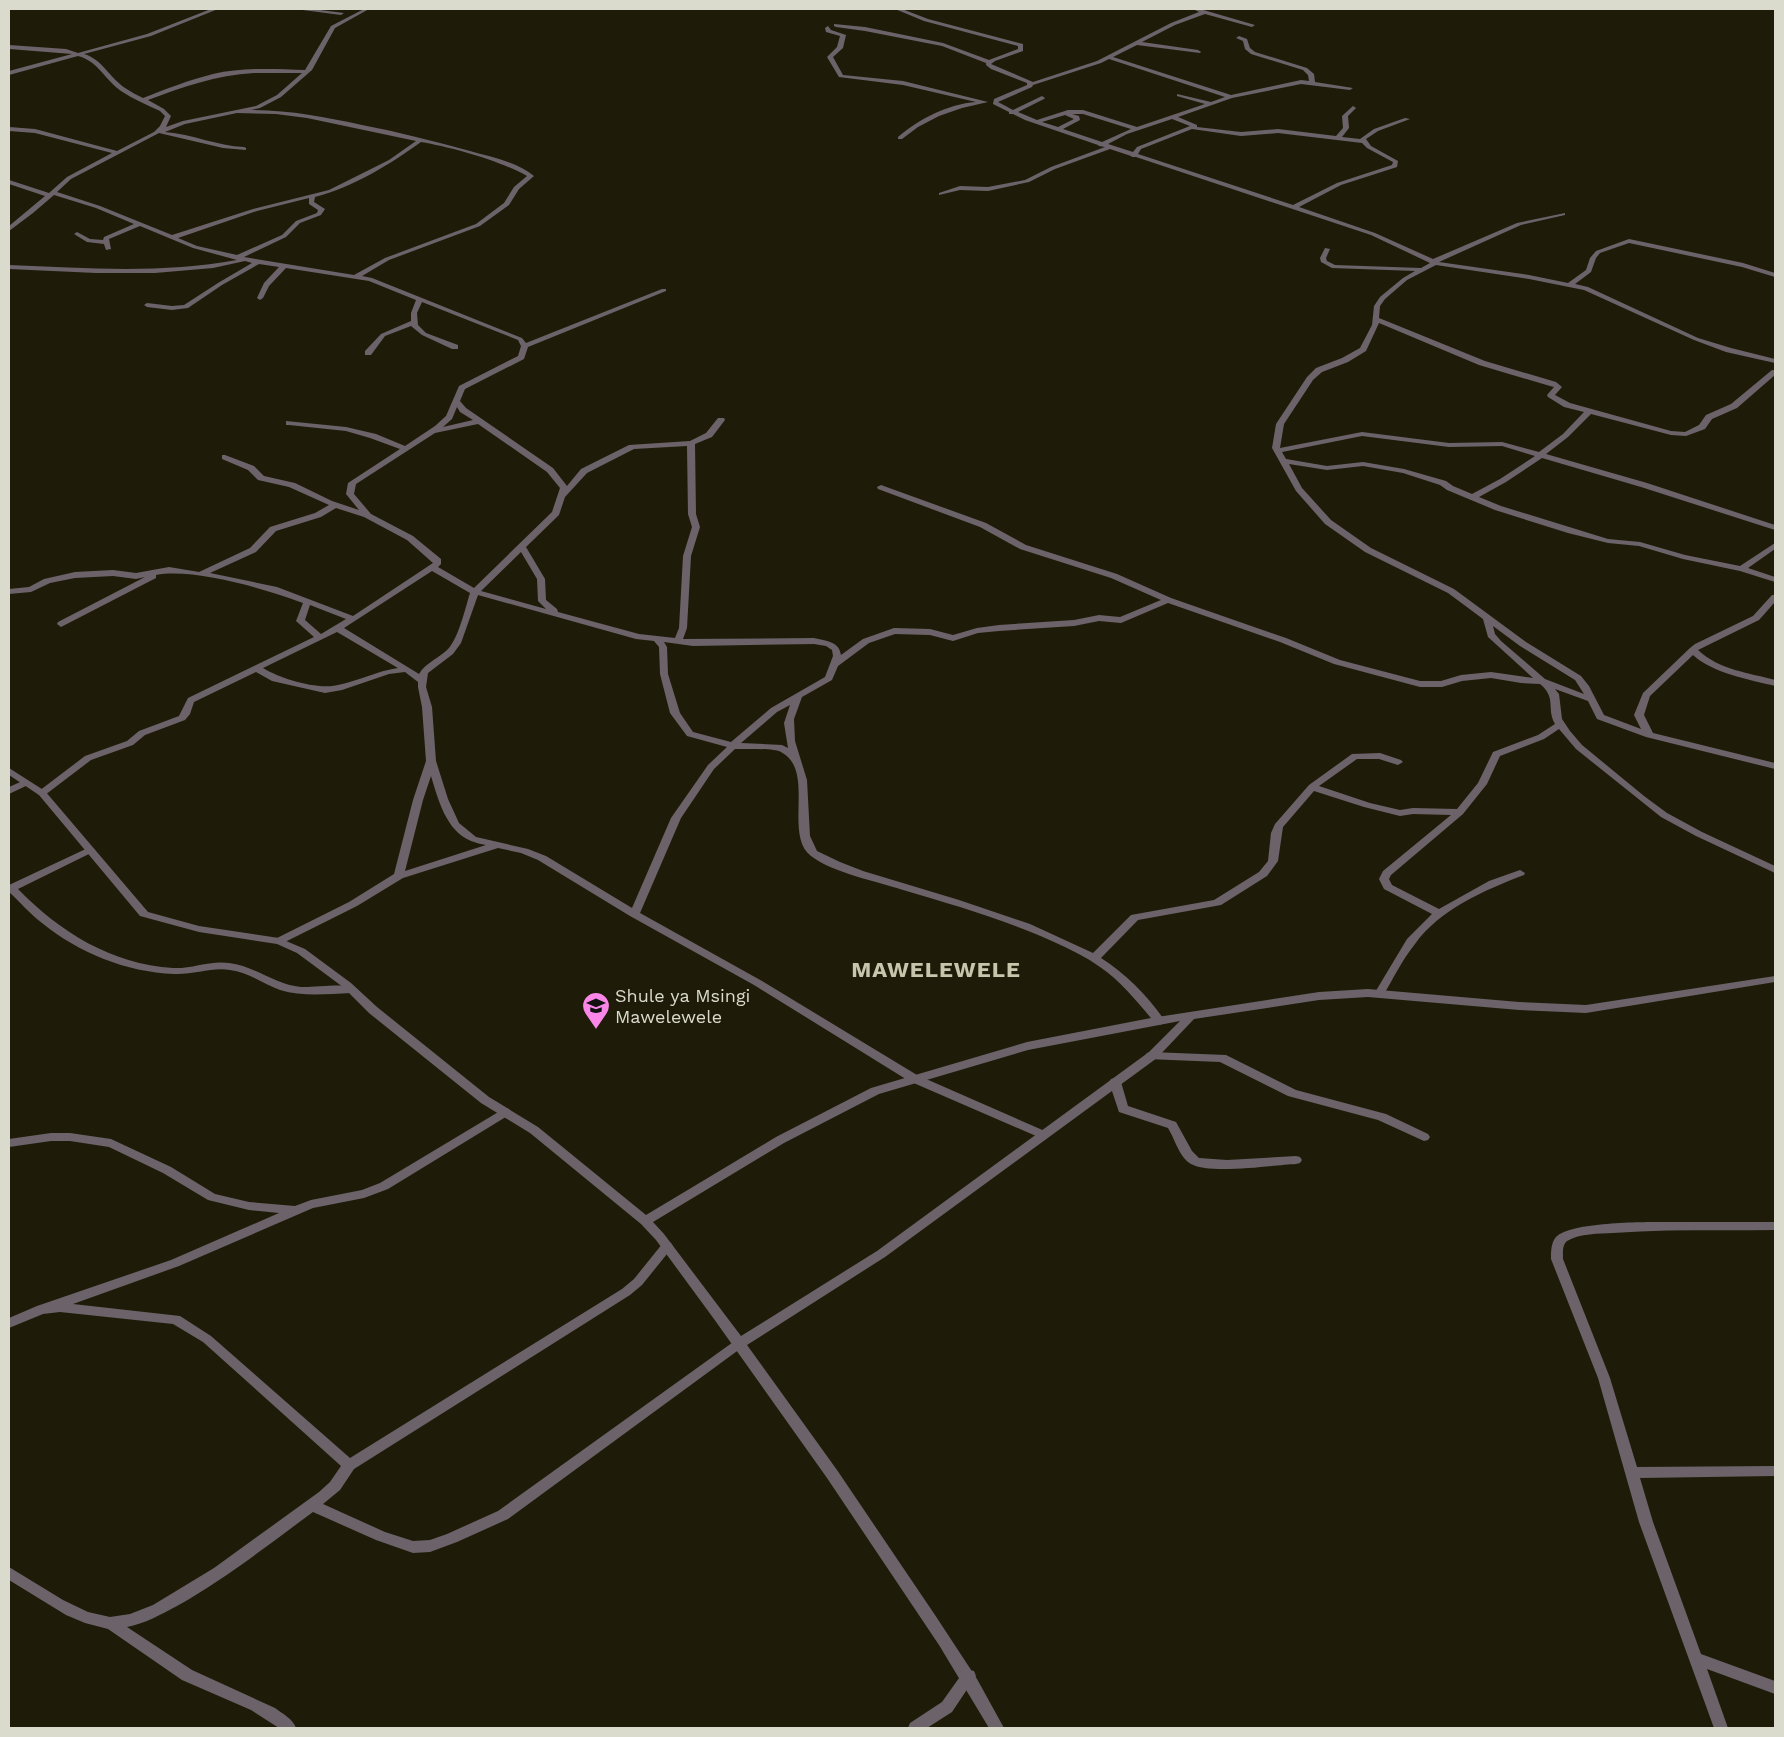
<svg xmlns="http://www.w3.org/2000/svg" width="1784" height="1737" viewBox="0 0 1784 1737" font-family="'Work Sans',sans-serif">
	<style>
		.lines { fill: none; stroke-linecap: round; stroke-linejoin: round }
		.minor { fill: #6b6369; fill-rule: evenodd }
		.tertiary { fill: #6b6369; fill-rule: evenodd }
		.labels { text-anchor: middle; stroke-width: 4; stroke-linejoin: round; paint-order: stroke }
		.poi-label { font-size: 18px; fill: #dadacd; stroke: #1e1c09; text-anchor: start }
		.district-label { font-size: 22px; font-weight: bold; letter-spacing: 1px; fill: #c7c6ad; stroke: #1e1c09 }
	</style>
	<rect width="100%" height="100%" fill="#1e1c09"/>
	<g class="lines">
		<g class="minor">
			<path d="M211,9H218L151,36L84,54C102,59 110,78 125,88C131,92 137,95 143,98C166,89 189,80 213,74C243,67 275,69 305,70L331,26L364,9H369L335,28L312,70L281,97L260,108L251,110C289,110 325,117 362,125C398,132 434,141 470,151C491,157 517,162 534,176L519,189L509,205L480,226L389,260L362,276L372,278L522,338L526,343L662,289H666V291L528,347L524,359L465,389L460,401L466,408L553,468L567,486L581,469L629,445L690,441L706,433L718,418H724L725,420L712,437L695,444L696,514L700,527L691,556L687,628L683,639L814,638C826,641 839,641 841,655L863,639L894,628L930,629L953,635L977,628L999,625L1074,620L1099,615L1120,617L1161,600L1111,578L1020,549L980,527L878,489L877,487L881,485L986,523L1026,545L1117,574L1171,598L1286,638L1340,660L1420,681H1441L1461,675L1491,672L1533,678L1488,637L1483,619L1448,593L1365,552L1325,524L1296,491L1272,448L1276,424L1307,377L1316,368L1342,358L1360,348L1372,325L1374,306L1380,297L1403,278L1415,271L1332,268L1321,262L1320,258L1325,248L1330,249L1326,258L1327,261L1335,265L1421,268L1430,263L1371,235L1136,157H1132L1131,156L1110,149L1055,169L1029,182L988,191L960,190L939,195V193L960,186L988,187L1025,180L1051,167L1105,147L1099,146L1098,145L1025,120L1013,114H1009V112L993,104L994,99L1027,85V83L991,69L986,65V63L942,46L865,31L836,27L834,26V24L865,27L943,43L989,60L1018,49V46L924,21L895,9H902L928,19L1023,44V51L995,61L991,64L1033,82L1097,61L1171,23L1199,12L1195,10L1200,9L1255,25L1252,27L1205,14L1175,25L1142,42L1198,50L1201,52L1200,53L1137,45L1113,57L1231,95L1301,80L1309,81L1308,75L1303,70L1251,54L1245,49L1243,41L1236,38L1239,36L1247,39L1250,48L1255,52L1307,68L1314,74L1315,82L1353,88L1350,90L1301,84L1232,98L1178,117L1197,125V127L1241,132L1278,129L1336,136L1343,128L1342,116L1353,106L1356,108L1348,116L1349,128L1342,137L1360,139L1374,129L1405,118L1410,119L1378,131L1366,139L1371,146L1398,161L1397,167L1341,185L1299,207L1375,233L1433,259L1517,223L1565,213V215L1521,225L1439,262L1529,275L1568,283L1586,270L1590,258L1596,251L1629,239L1743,263L1775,273V277L1742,267L1629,243L1600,253L1596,258L1591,272L1575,284L1588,287L1698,338L1731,348L1775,359V363L1726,352L1694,340L1584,290L1529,279L1436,265L1407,280L1385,299L1380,306L1379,318L1485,361L1556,382L1562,387L1555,395L1570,403L1671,431L1685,432L1699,425L1706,415L1731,404L1772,370H1775V375L1737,408L1712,419L1705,429L1686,436L1671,435L1591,414L1568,437L1546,454L1647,483L1775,525V530L1641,487L1542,458L1506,482L1479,497L1501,506L1608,539L1640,542L1685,555L1740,566L1775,543V549L1748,568L1775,577V582L1740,571L1683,559L1639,546L1608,543L1568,533L1495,510L1447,490L1440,485L1403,473L1363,466L1327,470L1289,464L1302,488L1331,520L1371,548L1454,589L1526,642L1581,676L1589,686L1604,715L1641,729L1634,715L1643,693L1690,648L1695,644L1753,616L1772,595H1775V602L1759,620L1698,650C1719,670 1750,673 1775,680V686C1751,680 1712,673 1693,655L1650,696L1644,715L1653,733L1775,763V769L1646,737L1597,719L1588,701L1555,689L1559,694L1562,719L1570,731L1582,745L1644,796L1667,813L1702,832L1775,866V873L1696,836L1661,817L1576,749L1559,729L1544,739L1500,756L1487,784L1463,814L1391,875L1389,879L1392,885L1439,909L1489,881L1520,870L1525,873L1524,875C1485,890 1440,909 1415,944C1402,960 1393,979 1383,996L1379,998L1374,994L1407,939L1432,914L1384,889L1379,879L1383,871L1451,815L1413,814L1400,816L1364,807L1314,791L1283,827L1278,861L1267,876L1221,905L1138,920L1101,958C1125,973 1149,997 1165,1021L1160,1025L1156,1024C1139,1004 1122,982 1100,967C1086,957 1070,949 1054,942C1006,920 954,905 903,890C876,881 833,873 811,856C783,835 816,770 781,752C774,748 744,749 735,749L714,769L681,818L640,913L762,981L917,1075L1047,1132L1049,1135L1047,1138L1043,1139L909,1081L754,985L630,916L538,860L521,853L498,848L403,878L357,906L283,943H275L274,941L275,939L349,902L394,874L413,800L426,761L422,707L418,687V682L405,672L389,674L342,690L325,693L272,681L256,672L194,702L190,714L185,720L145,735L133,745L91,760L45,795H39L37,793L39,791L85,756L127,741L139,731L179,716L188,698L314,637L296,621L303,603C266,589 194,568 156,575V578L61,627L57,624L58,622L145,577L136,579L113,576L75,578L50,583L31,592L9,594V589L29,587L44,579L75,572L113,570L136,573L169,567L199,572L250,548L270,527L315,513L329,505L289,487L258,480L248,470L222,459V455H225L254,466L264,476L295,483L332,501L359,510L346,494L348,483L400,449L370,438L346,431L289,425H286V421L346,427L376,434L405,446L435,426L446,416L459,386L518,356L521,346L518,340L422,302L417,313L418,325L426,333L458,345V349H452L422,335L411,326L385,336L371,355H365V351L381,334L411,321V313L416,300L369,281L286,268L269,286L263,298L260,300L257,298L264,283L279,267L259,264L222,285L188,308L172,310L147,307L144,305L147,303L172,306L184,305L218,283L252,263L245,261L213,268L155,273H96L9,269V265C85,268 161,274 237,260L193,248L140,226L109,239L111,249L106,250L104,244L87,242L74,234L77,232L90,239L103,240L104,237L134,224L96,208L54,195L33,213L9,231V226L45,196L9,184V180L49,193L67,177L112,153L35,133L9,131V127L35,129L117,151L154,132L160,126L165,116L160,111C147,105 133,99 121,91C105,80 98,61 78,56L9,75V71L72,54L9,49V45L66,49L78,53L147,34ZM1109,59L1225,97L1211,102L1177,94V96L1205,104L1137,127L1083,110H1068L1037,120L1018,112L1044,99L1045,98L1042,96L1013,110L998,102L1032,87L1033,85L1101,63ZM254,73H302L277,95L256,106L183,121L166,127L171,116L164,109L148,100C183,87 216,75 254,73ZM237,113L276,114L307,118L416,141L389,160L329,190L253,209L172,235L100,206L57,192L71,179L159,133L223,148L246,150V148L244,147C217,146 192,134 165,132L185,124ZM1072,114H1083L1131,129L1102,142L1063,129L1080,120L1079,116ZM1065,115L1074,119L1058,127L1042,122ZM1172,119L1190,126L1137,147L1133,152L1108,144L1127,134ZM1192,129L1241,136L1278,133L1362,143L1367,148L1393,162L1392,165L1337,183L1293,205L1138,154L1141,149ZM421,142C451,147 501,161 527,176L514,187L504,203L476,224L385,258L354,275L244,257L286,237L300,223L321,215L325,209L314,202L315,197C353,187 389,165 421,142ZM309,198V204L318,210L317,213L296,221L282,235L237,255L197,246L178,238L257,211ZM1379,323L1479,365L1550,386L1554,387L1547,395L1548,397L1564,407L1584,412L1563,434L1539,452L1502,442L1449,443L1362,432L1280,448L1284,424L1313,380L1322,372L1348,362L1366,351ZM457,407L460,412L473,420L443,427L452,419ZM478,424L547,472L560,488L552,512L474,588L438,567L441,564V559L413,536L371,514L354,494L356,484L435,433ZM1362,436L1449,447L1502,446L1535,456L1500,479L1472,494L1453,486L1446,481L1404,469L1363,462L1327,466L1286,459L1282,452ZM687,446L688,514L692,527L683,556L679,628L675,638L639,634L558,612L557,609L546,600L545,579L526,547L559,515L565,497L587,473L634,449ZM336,508L364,517L407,540L433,563L353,616L277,587L210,573L256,552L276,531L321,517ZM521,552L537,579L538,601L546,609L481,591ZM432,571L470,593C465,609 459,636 449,648C440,658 426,662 419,674L344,628ZM478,595L636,639L654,641L659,647L660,674L670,713L687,736L727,747L708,765L671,818L632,908L546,856L528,849L476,837L459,823L448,799L436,761L432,707L426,687L428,673L453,654L461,643ZM1168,603L1280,642L1334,664L1420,687H1442L1462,681L1491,678L1521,683L1540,684C1557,698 1546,708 1555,724L1538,735L1493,752L1478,783L1457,809L1413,808L1400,810L1370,803L1319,786L1357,759H1379L1398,765L1403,762L1401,760L1380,753L1352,754L1309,785L1275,824L1271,833L1268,861L1259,872L1214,900L1131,915L1093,953L1030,924L959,900L863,871L840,862L817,851L810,836L807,780L795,741L794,719L802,697L832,680L838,666L869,643L895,634L930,635L953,641L978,633L999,631L1074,626L1099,621L1121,623ZM310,605L346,619L321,634L305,620ZM1493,626L1520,646L1575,680L1584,694L1545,679L1501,641L1495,634ZM337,632L398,668C377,671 358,681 338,685C317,690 281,679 263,668ZM664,642L693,646L814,644L826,646L832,650L833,656L825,677L771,708L731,742L693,732L680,713L668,674L667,647ZM790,705L784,723L788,748L782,745L741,743L777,712ZM431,776C438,799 446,831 471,841C476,843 481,844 486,845L405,871L423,800Z"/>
			<path d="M295,9H312L344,13L341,15Z"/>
			<path d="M828,26L831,30L846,35L843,48L833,57L843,75L903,81L988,102L962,108L939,116L918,127L902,139H898V137C919,119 948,104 976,102L903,85L839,77L827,57L837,47L840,36L826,32L825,28Z"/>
			<path d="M25,780L30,783L28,785L9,794V787Z"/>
			<path d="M90,847L95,850L93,852L18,889C60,932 111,964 173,968C192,969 210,960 229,963C255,966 275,985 301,987C312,988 350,982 356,989L351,993C327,994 303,997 280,990C263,984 248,972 230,970C212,967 193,975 174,974C126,972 79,953 42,923C30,914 20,902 9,892V885Z"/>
			<path d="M1151,1052L1226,1055L1296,1090L1386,1114L1428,1134L1430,1137L1428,1140L1424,1141L1378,1120L1288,1096L1220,1062L1147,1059L1145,1056L1147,1053Z"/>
			<path d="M1115,1078L1119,1079L1121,1082L1128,1106L1176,1122L1192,1151L1199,1158L1227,1160L1296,1156L1300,1157L1302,1160L1300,1163L1296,1164C1272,1165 1211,1175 1191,1164C1179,1157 1175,1139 1168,1128L1119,1112L1109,1082L1111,1079Z"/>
			<path d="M505,1108L509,1109L511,1112L509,1115L388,1189L364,1198L313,1208L179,1266L73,1304L180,1316L211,1336L350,1458L622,1289L634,1279L663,1243L667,1241L671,1243L673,1246L671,1249L642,1285L630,1295L354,1469L340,1490L323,1504L385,1532L413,1541L430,1540L447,1534L498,1511L736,1340L740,1338L744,1340L746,1343L744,1346L508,1519L457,1542L430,1552L413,1553L376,1540L313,1512C268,1545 225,1579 177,1606C162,1614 144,1624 127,1627L192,1670L275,1708C283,1714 293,1719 296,1728H279L251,1710L182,1680L108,1629L85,1623L66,1615L9,1580V1567L63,1600L88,1612L110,1617L130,1614L153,1605L214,1568L319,1492L330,1482L341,1466L203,1342L173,1324L60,1312L43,1314L9,1328V1318L37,1306L171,1260L279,1213L249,1210L208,1200L163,1173L109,1147L70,1141H51L9,1147V1139L51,1133H70L111,1139L171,1167L215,1194L249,1202L295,1206L311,1200L362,1190L380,1183Z"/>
			<path d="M1663,1222H1775V1230C1721,1231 1667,1229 1613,1233C1599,1234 1580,1233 1567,1241C1562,1245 1563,1253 1563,1259L1610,1378L1637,1467L1775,1466V1476L1640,1478L1653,1522L1701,1654L1775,1681V1694L1707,1669L1728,1728H1714L1639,1522L1598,1378L1551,1259C1551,1251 1551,1243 1556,1237C1571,1222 1642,1222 1663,1222Z"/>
			<path d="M969,1670L974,1671L976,1676L952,1712L927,1728H908L910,1723L942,1702L964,1671Z"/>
		</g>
		<path class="tertiary" d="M9,768L45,791L148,912L199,926L279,938L305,949L351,983L377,1007L489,1097L538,1127L646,1215L776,1137L871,1088L1027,1042L1151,1018L1319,992L1368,989L1519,1002L1586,1005L1775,976V982L1586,1013L1519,1010L1368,997L1319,1000L1194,1019L1157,1058L885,1257L747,1345L837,1470L935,1615L977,1679L1004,1728H989L939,1645L827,1478L714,1319L656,1240L641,1224L530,1133L481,1103L369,1013L343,987L297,953L277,944L199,932L140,916L39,795L9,775ZM1180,1021L1149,1052L877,1251L741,1336L664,1234L653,1222L784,1143L879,1094L1028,1050Z"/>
	</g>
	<defs>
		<symbol id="school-pin" viewBox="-11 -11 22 30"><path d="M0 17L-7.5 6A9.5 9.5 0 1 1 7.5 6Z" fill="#fa87e7" stroke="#1e1c09"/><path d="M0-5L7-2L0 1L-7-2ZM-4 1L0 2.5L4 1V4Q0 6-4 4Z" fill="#111"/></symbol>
	</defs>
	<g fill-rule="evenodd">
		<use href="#school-pin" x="580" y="990" width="32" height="43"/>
	</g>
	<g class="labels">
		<g class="poi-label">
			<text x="615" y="1002">Shule ya Msingi<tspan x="615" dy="21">Mawelewele</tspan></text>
		</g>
		<g class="district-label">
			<text x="936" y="977">MAWELEWELE</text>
		</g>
	</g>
	<rect width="1784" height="1737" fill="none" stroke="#dadacd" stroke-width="20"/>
</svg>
